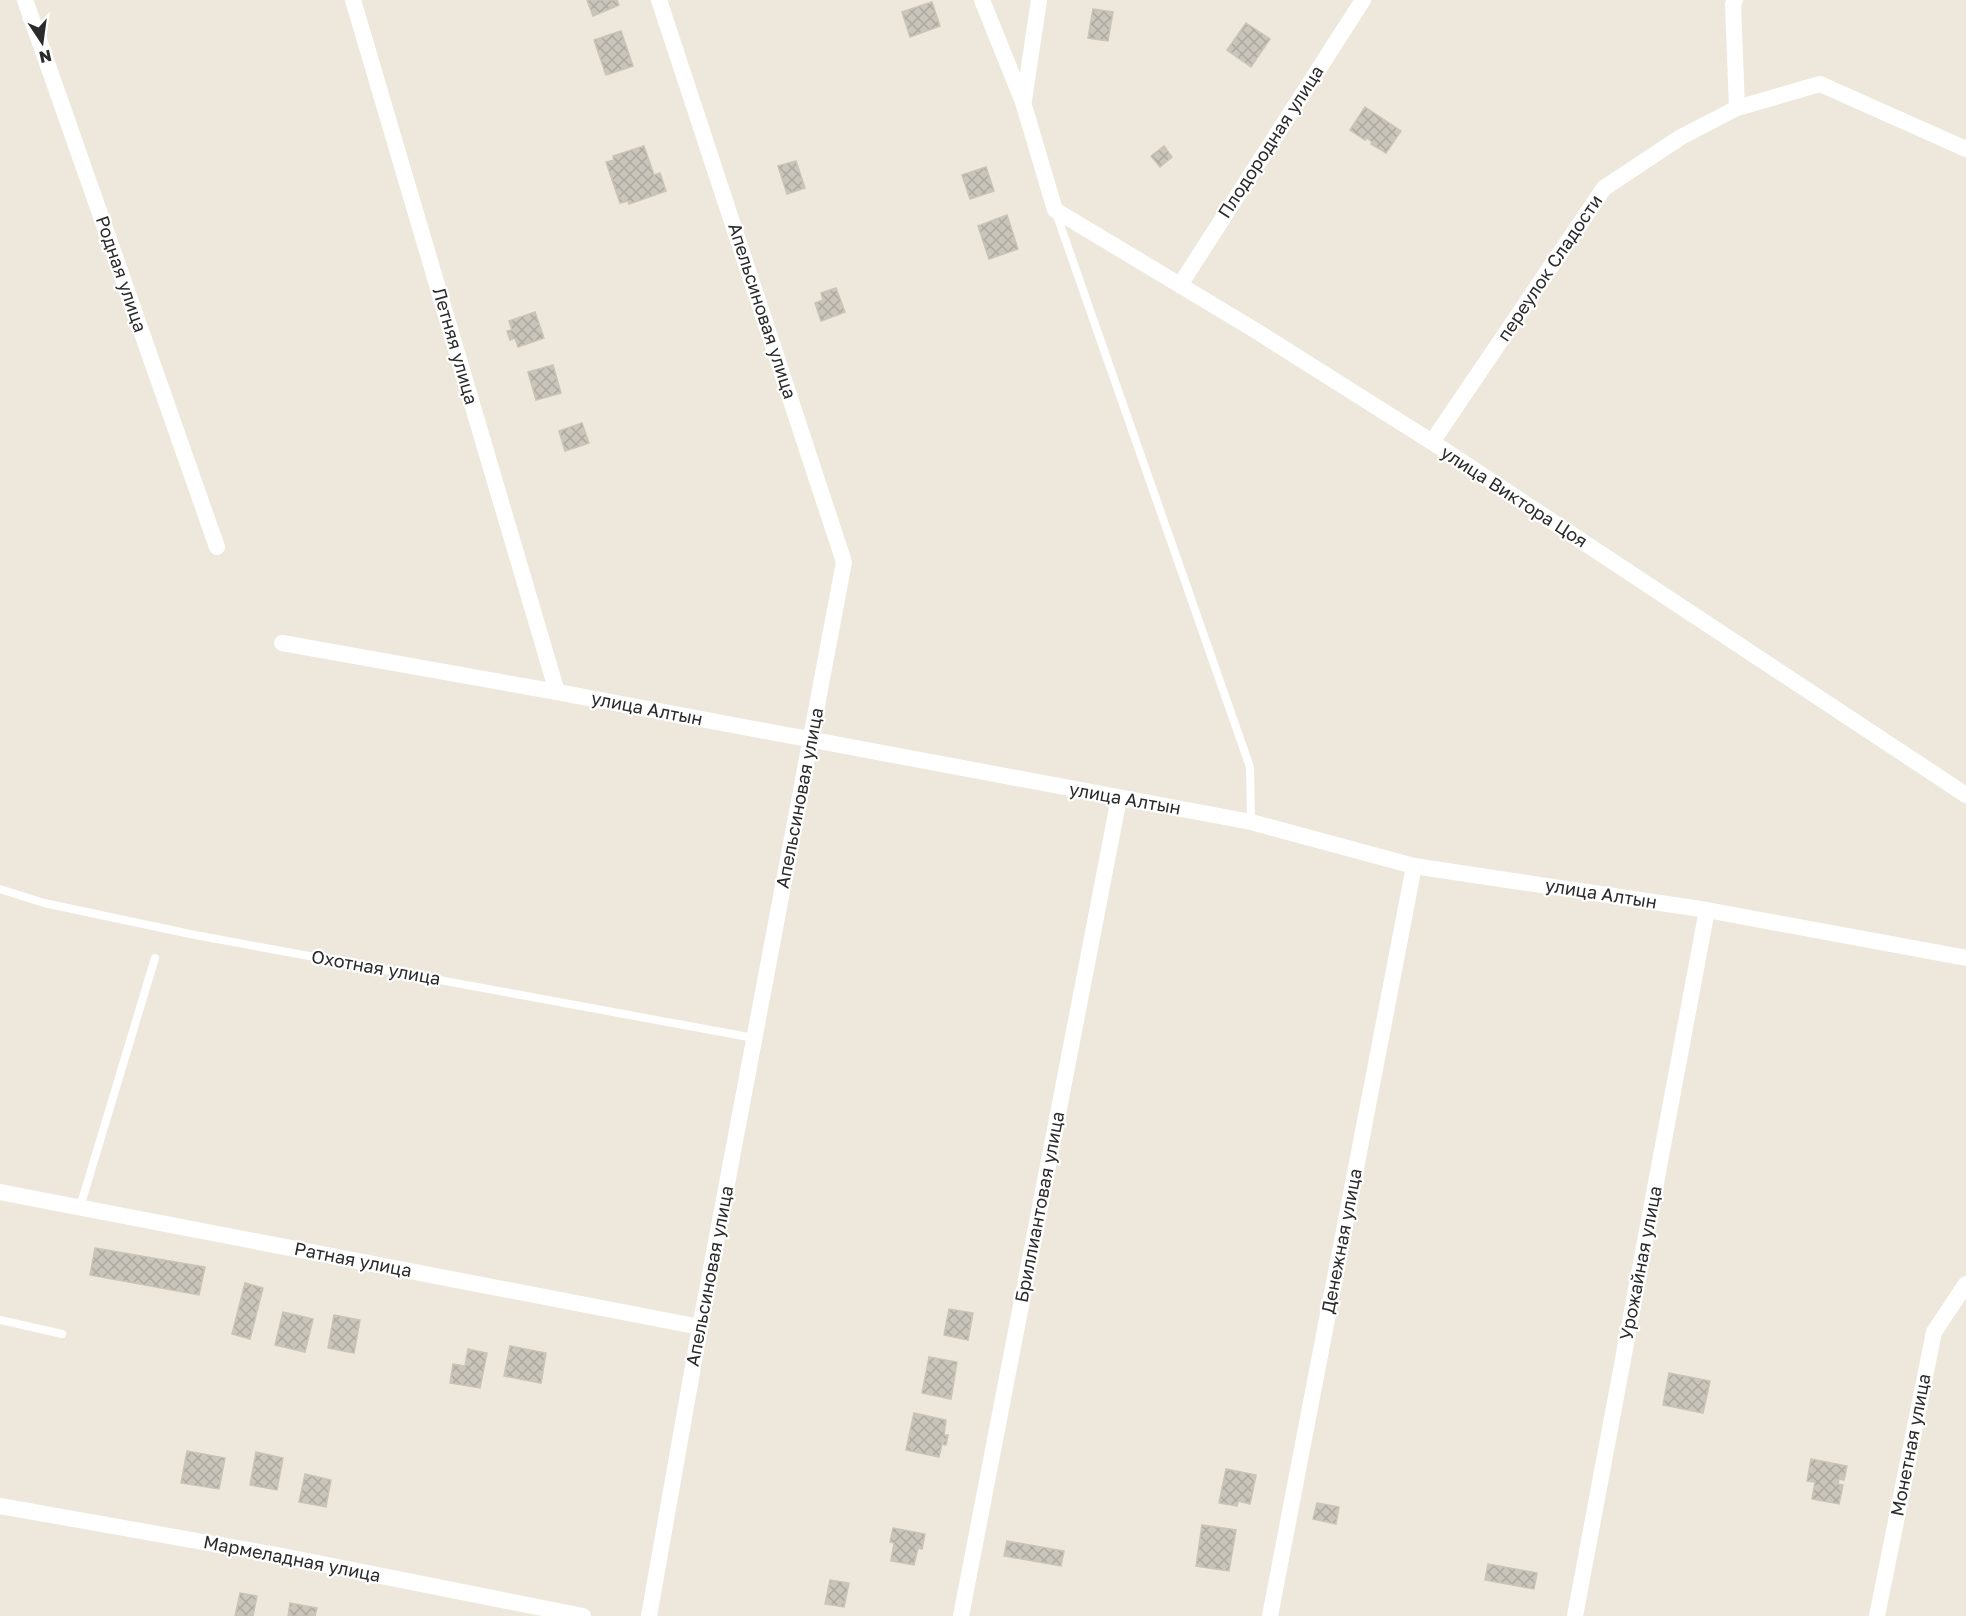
<svg xmlns="http://www.w3.org/2000/svg" width="1966" height="1616" viewBox="0 0 1966 1616" font-family="'Golos Text',sans-serif">
	<style>
		.building { fill: url(#building-cross-hatch); stroke: #c9c4b5; stroke-width: 1.5 }
		.lines { fill: none; stroke-linecap: round; stroke-linejoin: round }
		.lane { stroke: #fff; stroke-width: 8 }
		.street { stroke: #fff; stroke-width: 16 }
		.labels { text-anchor: middle; stroke-width: 4.5; stroke-linejoin: round; paint-order: stroke }
		.street-label { font-size: 18px; fill: #2b2b2b; stroke: #fff }
	</style>
	<defs>
		<pattern id="building-cross-hatch" width="8" height="8" patternUnits="userSpaceOnUse" patternTransform="scale(1.5)"><rect width="8" height="8" fill="#c9c5bb"/><path d="M0 0l8 8M0 8l8-8" fill="none" stroke="#ada9a1"/></pattern>
	</defs>
	<rect width="100%" height="100%" fill="#eee8dc"/>
	<g class="building">
		<path d="M587,0H617L619,5L593,16Z"/>
		<path d="M932,2L940,26L910,37L902,12Z"/>
		<path d="M1093,9L1113,12L1108,41L1088,38Z"/>
		<path d="M1246,23L1270,39L1251,67L1227,50Z"/>
		<path d="M621,31L633,66L606,75L594,40Z"/>
		<path d="M1365,107L1401,131L1386,153L1371,144L1372,142L1367,138L1365,140L1350,130Z"/>
		<path d="M644,146L654,175L660,173L666,191L629,204L628,201L620,203L606,162L614,160L613,156Z"/>
		<path d="M1164,146L1172,157L1160,167L1151,156Z"/>
		<path d="M796,161L805,188L787,194L778,166Z"/>
		<path d="M986,167L994,191L970,199L962,175Z"/>
		<path d="M1007,215L1018,249L989,259L978,226Z"/>
		<path d="M836,288L845,312L821,321L815,303L823,300L821,293Z"/>
		<path d="M535,312L544,338L518,347L515,338L510,340L507,331L512,330L509,321Z"/>
		<path d="M553,365L561,393L536,400L528,372Z"/>
		<path d="M582,423L589,443L565,451L559,431Z"/>
		<path d="M95,1248L205,1267L199,1295L90,1275Z"/>
		<path d="M245,1283L263,1288L250,1339L232,1334Z"/>
		<path d="M949,1309L973,1313L968,1340L944,1335Z"/>
		<path d="M283,1312L313,1319L305,1352L275,1345Z"/>
		<path d="M334,1315L360,1320L354,1353L328,1348Z"/>
		<path d="M510,1346L546,1353L541,1383L504,1376Z"/>
		<path d="M468,1349L487,1353L480,1388L450,1383L453,1364L465,1366Z"/>
		<path d="M929,1357L957,1362L951,1399L922,1393Z"/>
		<path d="M1669,1373L1710,1381L1703,1413L1663,1405Z"/>
		<path d="M914,1413L946,1420L944,1435H948L946,1445L942,1444L939,1457L906,1450Z"/>
		<path d="M187,1451L225,1458L219,1489L181,1483Z"/>
		<path d="M256,1452L283,1458L277,1490L250,1485Z"/>
		<path d="M1811,1459L1847,1466L1844,1480L1839,1479L1838,1484L1843,1485L1839,1504L1812,1499L1815,1482L1807,1481Z"/>
		<path d="M1226,1469L1256,1475L1250,1504L1238,1501L1237,1506L1219,1503Z"/>
		<path d="M305,1474L331,1480L326,1507L299,1502Z"/>
		<path d="M1317,1503L1339,1507L1336,1524L1313,1519Z"/>
		<path d="M1202,1525L1236,1530L1229,1571L1196,1566Z"/>
		<path d="M893,1528L925,1534L922,1549L918,1548L914,1565L891,1561L894,1543L890,1542Z"/>
		<path d="M1007,1541L1064,1551L1061,1566L1004,1556Z"/>
		<path d="M1488,1564L1537,1573L1534,1589L1485,1580Z"/>
		<path d="M830,1580L849,1583L844,1607L825,1604Z"/>
		<path d="M240,1593L257,1596L253,1616H235Z"/>
		<path d="M290,1603L317,1608L315,1616H288Z"/>
	</g>
	<g class="lines">
		<g class="lane">
			<path d="M1056,213L1250,767L1251,822"/>
			<path d="M0,889L44,903L195,935L754,1038"/>
			<path d="M80,1207L155,958"/>
			<path d="M0,1320L62,1334"/>
		</g>
		<g class="street">
			<path d="M25,0L217,547"/>
			<path d="M353,0L557,692"/>
			<path d="M982,0L1023,102L1055,210L1253,329L1432,442L1966,795"/>
			<path d="M1735,0L1733,4L1737,108"/>
			<path d="M1024,100L1039,0"/>
			<path d="M1180,285L1363,0"/>
			<path d="M1432,442L1604,188L1681,137L1737,108L1820,84L1966,149"/>
			<path d="M282,643L557,692L1251,822L1414,866L1707,910L1966,958"/>
			<path d="M0,1192L700,1327"/>
			<path d="M0,1506L276,1555L583,1616"/>
			<path d="M649,1616L700,1327L844,562L659,0"/>
			<path d="M961,1616L1119,798"/>
			<path d="M1270,1616L1414,866"/>
			<path d="M1575,1616L1707,910"/>
			<path d="M1877,1616L1934,1332L1966,1284"/>
		</g>
	</g>
	<g class="labels">
		<g class="street-label">
			<text transform="translate(1271 142) rotate(-57)" y="6">Плодородная улица</text>
			<text transform="translate(1550 268) rotate(-56)" y="6">переулок Сладости</text>
			<text transform="translate(121 274) rotate(71)" y="6">Родная улица</text>
			<text transform="translate(762 311) rotate(72)" y="6">Апельсиновая улица</text>
			<text transform="translate(455 346) rotate(74)" y="6">Летняя улица</text>
			<text transform="translate(1514 497) rotate(33)" y="6">улица Виктора Цоя</text>
			<text transform="translate(647 709) rotate(11)" y="6">улица Алтын</text>
			<text transform="translate(800 798) rotate(-79)" y="6">Апельсиновая улица</text>
			<text transform="translate(1125 799) rotate(10)" y="6">улица Алтын</text>
			<text transform="translate(1601 894) rotate(9)" y="6">улица Алтын</text>
			<text transform="translate(376 968) rotate(10)" y="6">Охотная улица</text>
			<text transform="translate(1040 1207) rotate(-79)" y="6">Бриллиантовая улица</text>
			<text transform="translate(1342 1241) rotate(-79)" y="6">Денежная улица</text>
			<text transform="translate(353 1260) rotate(11)" y="6">Ратная улица</text>
			<text transform="translate(1641 1263) rotate(-79)" y="6">Урожайная улица</text>
			<text transform="translate(710 1276) rotate(-79)" y="6">Апельсиновая улица</text>
			<text transform="translate(1911 1445) rotate(-79)" y="6">Монетная улица</text>
			<text transform="translate(292 1559) rotate(11)" y="6">Мармеладная улица</text>
		</g>
	</g>
	<g transform="translate(42 42) rotate(167)" stroke="#ffffff" stroke-width="4.5" paint-order="stroke">
	<path d="M0-4.5L10 22L0 15L-10 22Z" fill="#2b2b2b"/>
	<text y="-9" font-size="16" font-weight="bold" text-anchor="middle" fill="#2b2b2b">N</text>
	</g>
</svg>
